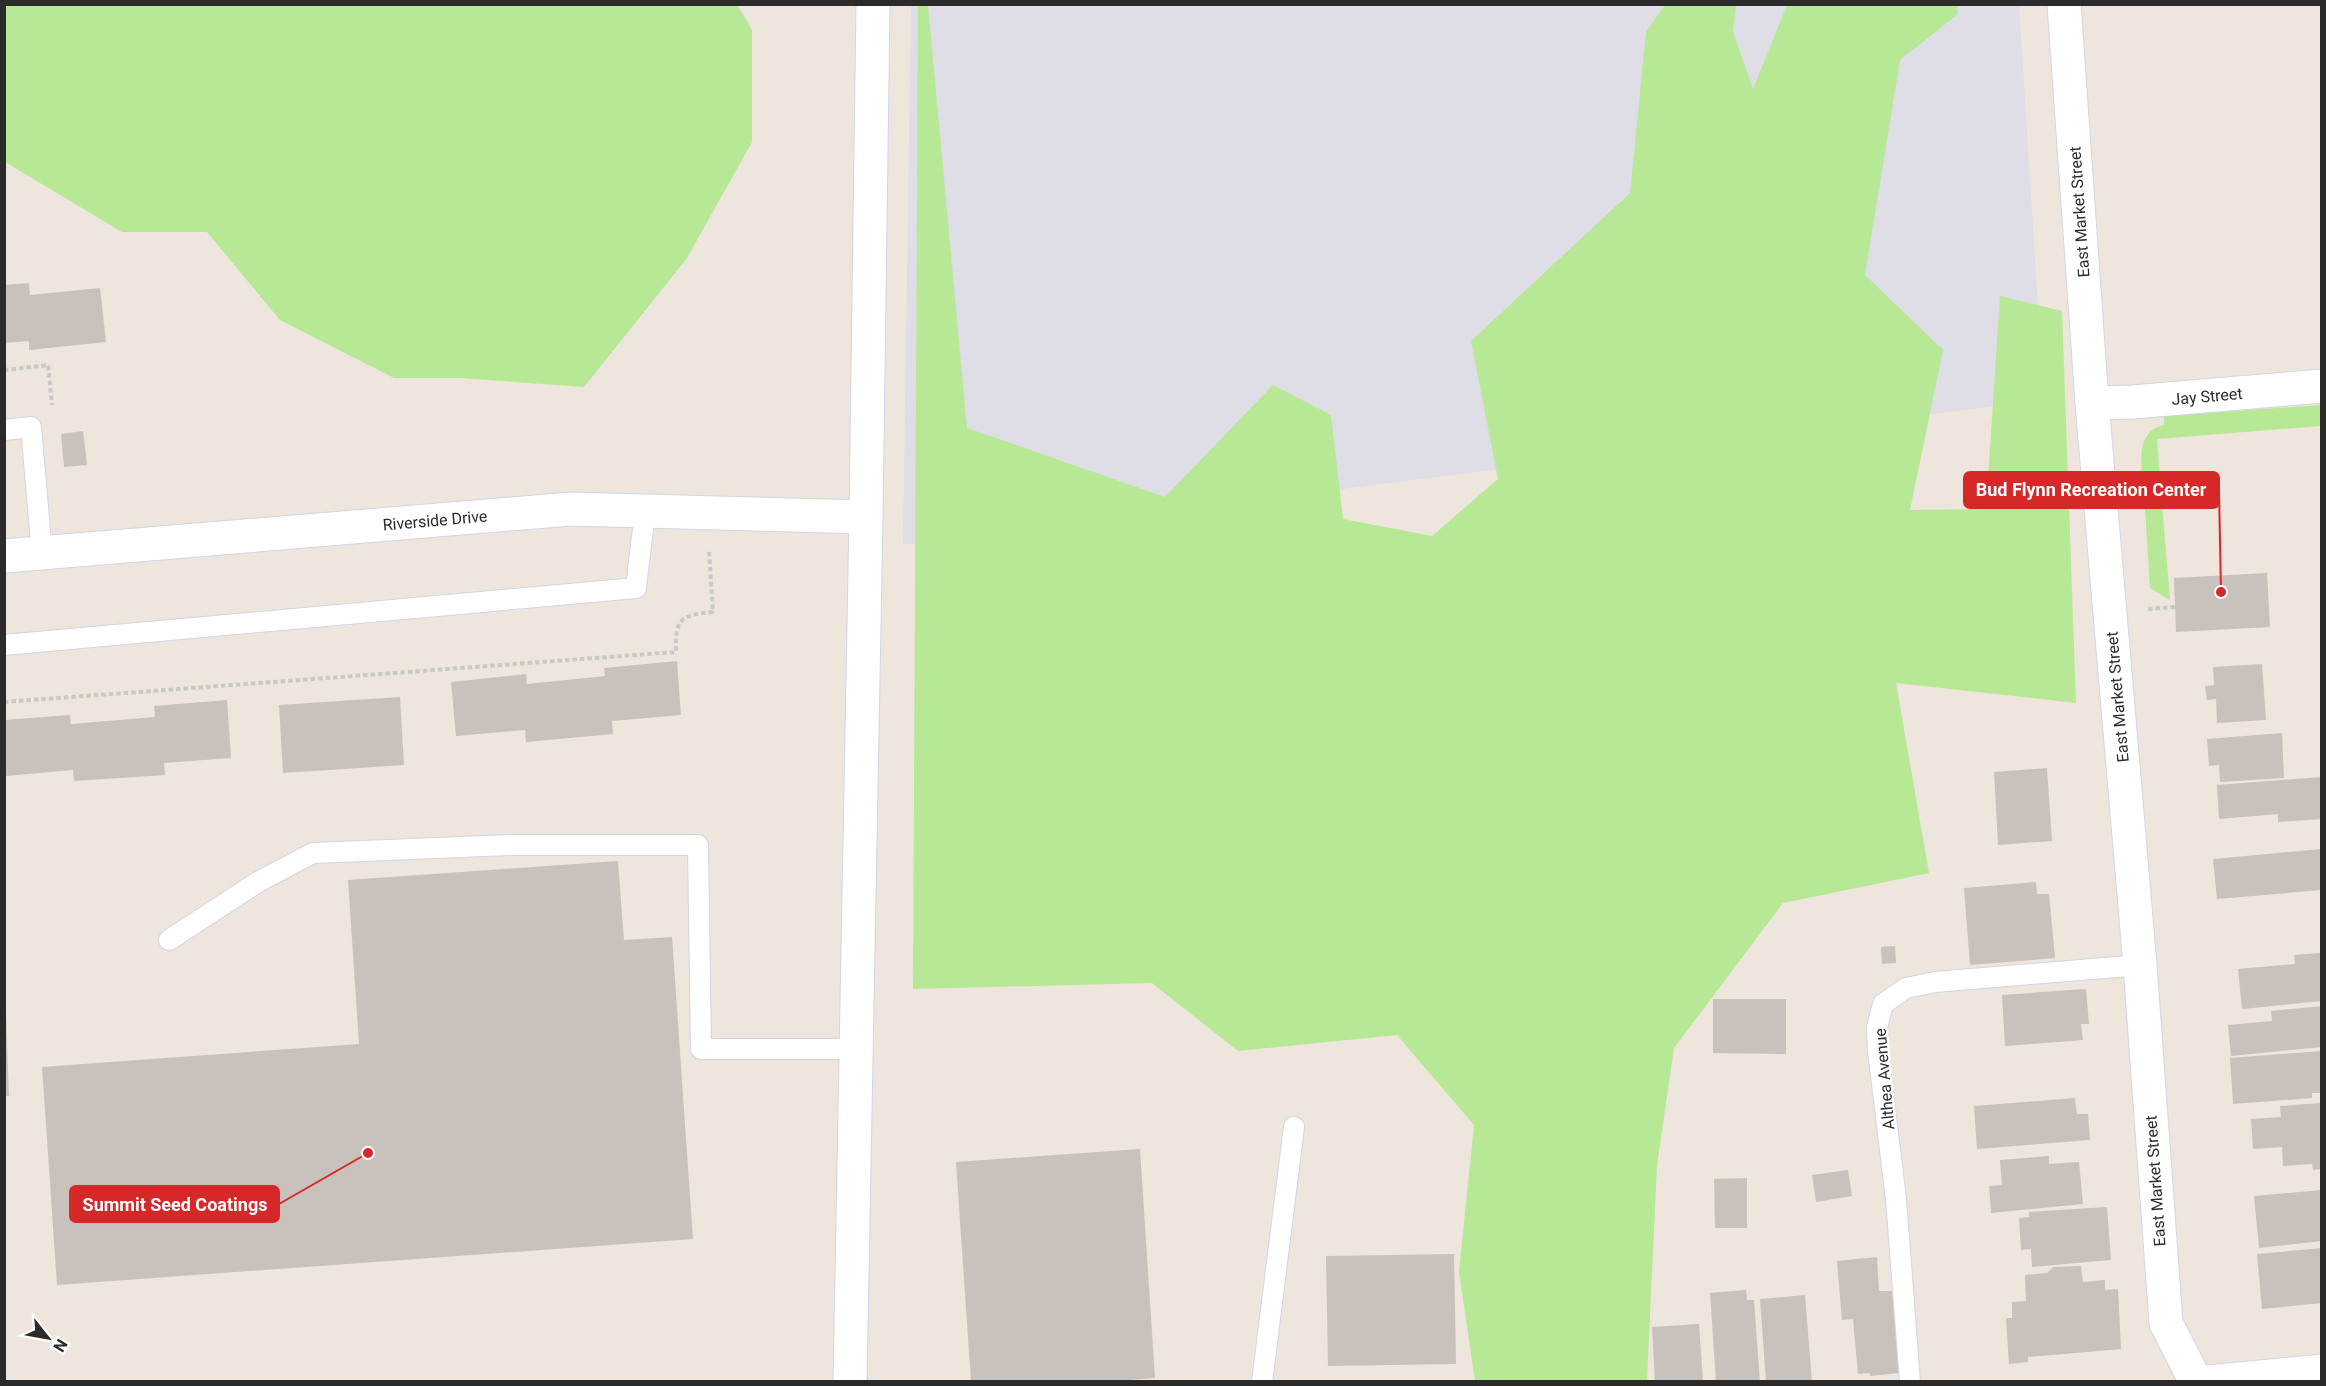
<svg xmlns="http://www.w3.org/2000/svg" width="2326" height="1386" viewBox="0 0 2326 1386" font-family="Roboto,sans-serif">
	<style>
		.industrial { fill: #dfdde6 }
		.green { fill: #b6e895 }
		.building { fill: #c9c2bc }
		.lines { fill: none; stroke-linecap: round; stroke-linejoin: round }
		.lane-casing { stroke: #d1d6e5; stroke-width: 22 }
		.street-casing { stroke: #d1d6e5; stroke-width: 35 }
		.path { stroke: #c8c8c8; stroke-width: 4; stroke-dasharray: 4.5 3; stroke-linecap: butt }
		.lane { stroke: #fff; stroke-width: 20 }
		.street { stroke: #fff; stroke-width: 33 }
		.labels { text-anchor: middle; stroke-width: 5; stroke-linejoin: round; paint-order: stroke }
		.street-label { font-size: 16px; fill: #2b2b2b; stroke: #fff }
		.leader { fill: none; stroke: #d62828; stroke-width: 2 }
		.callout-dot { fill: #d62828; stroke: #fff; stroke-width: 2 }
		.callout { fill: #d62828; stroke: #d62828; stroke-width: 2 }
		.callout-label { font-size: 18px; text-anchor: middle; font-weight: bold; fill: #fff }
	</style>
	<rect width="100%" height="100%" fill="#eee5dc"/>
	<path class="industrial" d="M911,5H2019L2044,400L903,545Z"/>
	<g class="green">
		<path d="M737,4L752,30V142L687,258L584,387L461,378H394L280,320L207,232H122L5,162V5Z"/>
		<path d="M918,5H928L967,428L1165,497L1273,385L1331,415L1343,519L1432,536L1498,479L1471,341L1630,193L1646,32L1665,5H1736L1733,32L1753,89L1787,5H1957L1958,14L1900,60L1865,275L1943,350L1910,510L1986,509L2000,296L2062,311L2076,703L1896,683L1929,873L1783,903L1674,1048L1657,1165L1647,1381H1475L1459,1272L1474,1125L1397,1035L1238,1051L1152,983L913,989Z"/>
		<path d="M2321,405V426L2157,439L2161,488L2143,489C2142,464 2134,432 2164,425V416Z"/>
		<path d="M2162,505L2170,600L2150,588L2145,508Z"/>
	</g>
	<g class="building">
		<path d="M29,283L30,295L100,288L106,342L29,350V341L4,343V285Z"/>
		<path d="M83,431L87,465L64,467L61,434Z"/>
		<path d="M2267,573L2270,627L2176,632L2174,578Z"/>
		<path d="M677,661L681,715L612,721L613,734L526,742L525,730L456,736L451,682L526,674L527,684L605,676L604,668Z"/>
		<path d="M2262,664L2266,720L2217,723L2216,699L2207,700L2205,686L2214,685L2213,667Z"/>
		<path d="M400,697L404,765L283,773L279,705Z"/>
		<path d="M227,700L231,758L164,763L165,775L74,781L73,770L6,776L5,720L70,715L71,724L155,717L154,706Z"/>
		<path d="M2282,733L2284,778L2220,782L2219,765L2209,766L2207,739Z"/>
		<path d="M2047,768L2052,841L1998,845L1994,772Z"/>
		<path d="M2322,777V819L2278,822V814L2219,819L2217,785Z"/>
		<path d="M2322,849V890L2217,899L2213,859Z"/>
		<path d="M618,861L624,940L672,937L693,1239L57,1285L42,1067L359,1044L348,880Z"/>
		<path d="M2036,882L2037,894H2049L2055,958L1970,965L1964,888Z"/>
		<path d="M1895,946L1896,963L1882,964L1881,947Z"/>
		<path d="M2320,953L2322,1001L2242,1009L2238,969L2295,964L2294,955Z"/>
		<path d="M2086,989L2089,1024H2081L2083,1040L2005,1046L2002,995Z"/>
		<path d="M1713,999H1786V1054L1713,1053Z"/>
		<path d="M2322,1006V1047L2231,1056L2228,1025L2272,1021L2271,1011Z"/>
		<path d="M4,1013H6L9,1096H4Z"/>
		<path d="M2322,1051V1093H2312V1098L2233,1104L2230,1058Z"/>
		<path d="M2075,1098L2077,1114H2088L2090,1140L1977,1149L1974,1106Z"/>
		<path d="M2322,1103V1169L2313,1170L2312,1164L2283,1166L2282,1147L2253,1149L2251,1119L2281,1117L2280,1106Z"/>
		<path d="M1140,1149L1155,1378L1102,1382H971L956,1162Z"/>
		<path d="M2049,1156V1164L2079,1162L2083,1204L1991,1213L1989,1186L2002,1185L2000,1160Z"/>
		<path d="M1848,1170L1852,1196L1816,1202L1812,1175Z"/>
		<path d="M1747,1178V1228H1715L1714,1179Z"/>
		<path d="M2322,1190V1241L2259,1248L2254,1196Z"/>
		<path d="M2107,1207L2111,1260L2032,1267L2031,1249L2021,1250L2019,1218L2029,1217V1212Z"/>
		<path d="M2322,1248V1303L2262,1309L2257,1254Z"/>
		<path d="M1454,1254L1456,1364L1328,1366L1326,1256Z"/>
		<path d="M1877,1257L1879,1291H1892L1899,1373L1870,1376V1373L1858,1374L1853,1319L1842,1320L1837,1261Z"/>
		<path d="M2081,1266L2083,1282L2105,1280V1290L2118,1289L2121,1349L2028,1357V1362L2009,1364L2006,1318H2012V1302L2026,1301L2025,1275L2047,1273L2053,1267Z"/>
		<path d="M1746,1290L1747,1300H1754L1760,1382H1716L1710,1293Z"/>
		<path d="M1805,1295L1812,1382H1766L1760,1299Z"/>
		<path d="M1699,1324L1703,1382H1655L1652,1327Z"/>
	</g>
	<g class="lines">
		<defs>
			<g id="lane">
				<path d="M4,430L31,427L42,553"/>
				<path d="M4,645L636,588L645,511"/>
				<path d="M169,940L258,882L313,853L511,845H698L701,1049H856"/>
				<path d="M1262,1382L1294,1127"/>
				<path d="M1910,1382L1896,1199L1878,1051L1877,1027L1883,1004L1906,988L1935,982L2140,965"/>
			</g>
			<g id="street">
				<path d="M2064,4L2092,403L2140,965L2166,1323L2196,1382"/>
				<path d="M2092,403L2133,402L2322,386"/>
				<path d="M4,556L571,509L866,517"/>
				<path d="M850,1382L866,517L873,4"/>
				<path d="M2208,1382L2322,1371"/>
			</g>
		</defs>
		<use href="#lane" class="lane-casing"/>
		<use href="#street" class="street-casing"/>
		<g class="path">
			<path d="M4,370L48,365L52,405"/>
			<path d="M2138,499L2164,496L2178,504"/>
			<path d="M2148,609L2175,607"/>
			<path d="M4,702L676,652C675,619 680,615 713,612L709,549"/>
		</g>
		<use href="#lane" class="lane"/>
		<use href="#street" class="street"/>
	</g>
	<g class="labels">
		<g class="street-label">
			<text transform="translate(2079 212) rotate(-94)" y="6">East Market Street</text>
			<text transform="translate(2207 396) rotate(-5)" y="6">Jay Street</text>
			<text transform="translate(435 520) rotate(-5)" y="6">Riverside Drive</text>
			<text transform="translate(2117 697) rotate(-95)" y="6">East Market Street</text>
			<text transform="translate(1884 1079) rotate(-95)" y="6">Althea Avenue</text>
			<text transform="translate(2155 1181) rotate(-94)" y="6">East Market Street</text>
		</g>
	</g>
	<path class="leader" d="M2221 592L2219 490M368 1153L279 1204"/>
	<g class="callout-dot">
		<circle cx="2221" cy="592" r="6"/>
		<circle cx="368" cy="1153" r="6"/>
	</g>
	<g class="callout">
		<rect x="1964" y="472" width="255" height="36" rx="6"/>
		<rect x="70" y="1186" width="209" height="36" rx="6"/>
	</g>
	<g class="callout-label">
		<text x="2091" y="496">Bud Flynn Recreation Center</text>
		<text x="175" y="1211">Summit Seed Coatings</text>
	</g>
	<rect width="2326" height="1386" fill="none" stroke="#2b2b2b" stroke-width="12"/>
	<g transform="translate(48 1338) rotate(121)" stroke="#ffffff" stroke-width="4.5" paint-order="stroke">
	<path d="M0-4.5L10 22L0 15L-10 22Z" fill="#2b2b2b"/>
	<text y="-9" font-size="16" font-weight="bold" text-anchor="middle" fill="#2b2b2b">N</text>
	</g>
</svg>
